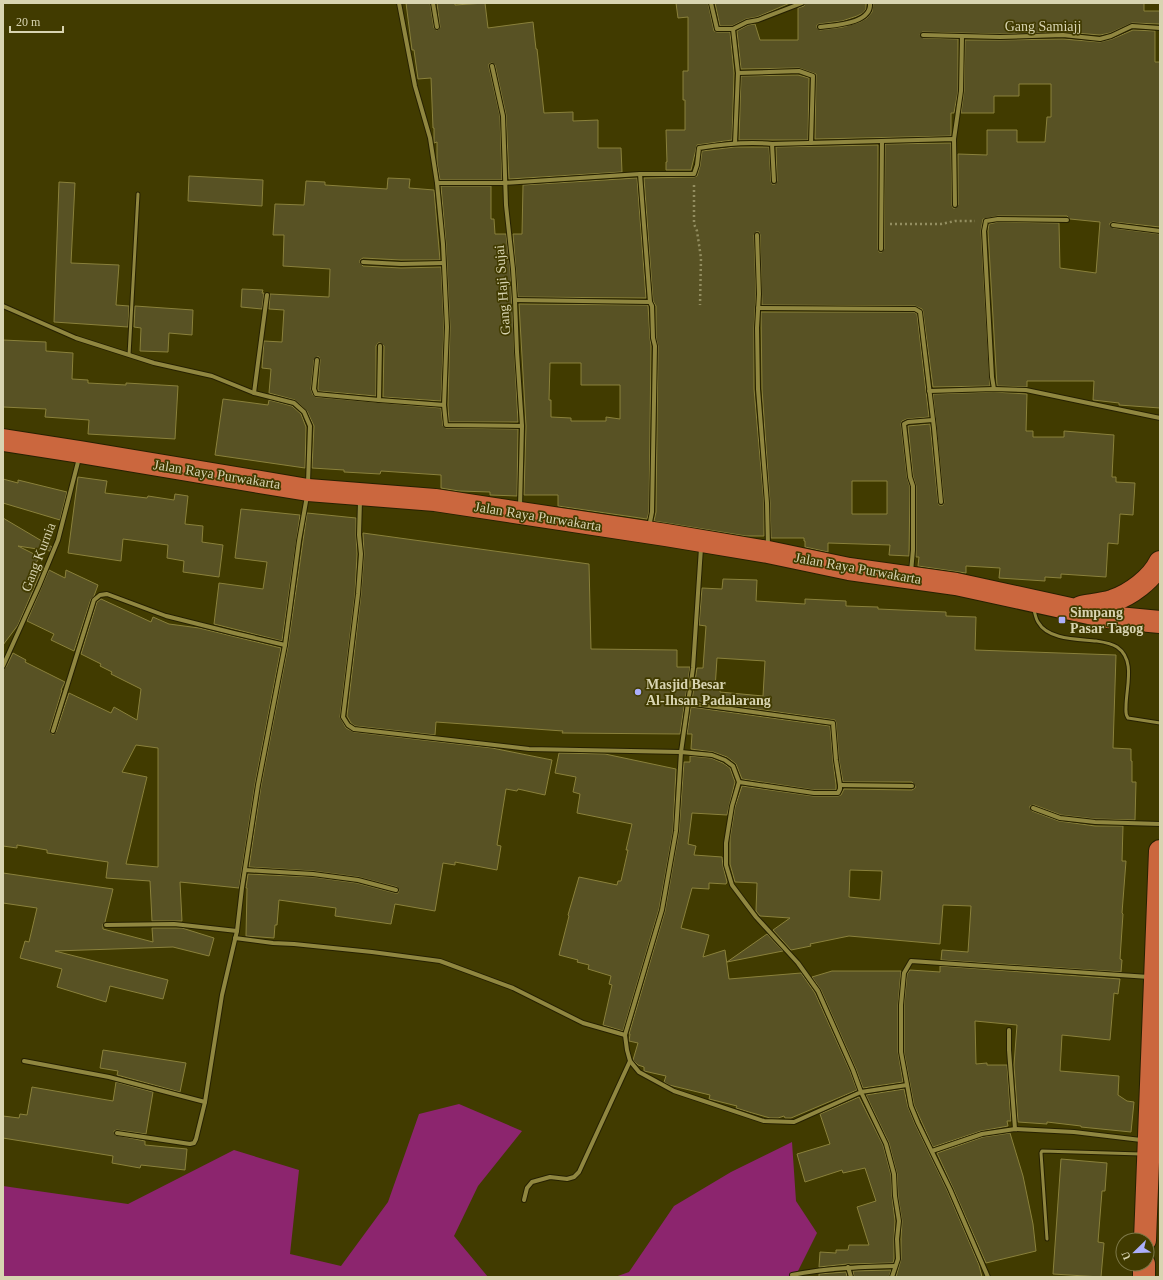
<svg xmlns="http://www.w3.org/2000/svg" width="1163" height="1280" viewBox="0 0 1163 1280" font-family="'Times New Roman',serif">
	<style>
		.green { fill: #8c256e }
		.building { fill: #585224; stroke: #8a813b; fill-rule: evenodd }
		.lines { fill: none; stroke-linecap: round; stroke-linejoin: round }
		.lane-casing { stroke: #262100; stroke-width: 5 }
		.street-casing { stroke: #262100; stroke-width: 6 }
		.highway-casing { stroke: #262100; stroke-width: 24 }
		.path { stroke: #938e60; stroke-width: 2.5; stroke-dasharray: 2 3; stroke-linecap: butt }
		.lane { stroke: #908740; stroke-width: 3 }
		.street { stroke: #908740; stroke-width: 4 }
		.highway { stroke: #cb673e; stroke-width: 22 }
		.poi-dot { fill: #acaffb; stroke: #413b00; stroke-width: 1.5 }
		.labels { text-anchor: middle; stroke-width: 3.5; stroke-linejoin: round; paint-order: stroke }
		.street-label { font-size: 14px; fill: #d8d4b1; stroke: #413b00 }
		.poi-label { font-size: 14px; font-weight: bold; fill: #d8d4b1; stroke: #413b00; text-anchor: start }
	</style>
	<rect width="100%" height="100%" fill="#413b00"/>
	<g class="green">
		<path d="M459,1104L522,1131L478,1186L454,1236L488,1277H3V1186L128,1204L234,1150L299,1170L290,1254L341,1266L388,1202L419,1114Z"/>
		<path d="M792,1142L796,1201L817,1233L795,1277H615L629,1272L674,1206L731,1172Z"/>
	</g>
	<g class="building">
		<path d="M406,3H430L434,28L436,30L439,29L440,27L437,3H455V5L485,3L488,28L533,22L536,49H537L544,113L573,112V121L598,120V148H621L622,172L509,179L506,115L495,65L492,63L489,64V67L500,116L502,180H440L437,163V142L434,143V128H433L431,78L418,79L414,50H412Z"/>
		<path d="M676,3H708L714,31L717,32H730L734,73L732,140L697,145L691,170H666V162H667L666,130H685V100H683V71H688V17L678,18Z"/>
		<path d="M715,3H790L757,17L746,19L732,26H720Z"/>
		<path d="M805,3H866V9L863,13L857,16L842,21L819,24L817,25V28L820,30L843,27L860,22L867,18L872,12L873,3H1144V11H1160V24L1132,23L1110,33L1100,35L1063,32L1000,34L922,32L920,35L923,38L958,39V91L954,113H951V136L815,139L816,74L799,68L741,69L737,31L748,25L755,24L760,40H798V8L804,6Z"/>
		<path d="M1133,30L1155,31V62H1160V227L1113,222L1110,223V225L1113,228L1160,234V408L1119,405V403L1093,400L1094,381H1027V387L997,386L988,231L989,224L998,222L1059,223L1060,268L1096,273L1100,222L1070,219L1067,216H998L983,219L981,231L990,386L933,387L923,312L922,309L915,306L762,305L760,235L759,232H756L754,235L756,294L754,328V389L764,503V536H746L654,521L656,512L658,346L656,338V306L653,301L644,178L694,177L697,176L700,166L702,151L735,147H769L771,181L772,184H775L777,181L776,147L878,145V249L879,252H882L884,249L885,144L951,143L952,205L953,208H955L958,205V154L987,155V130H1017V142H1045L1047,117H1051V84H1019V96H994V113H961L964,91L965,40H1000L1063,39L1100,42L1112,39Z"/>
		<path d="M798,75L809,78L808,140H739L741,76Z"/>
		<path d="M189,176L263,180L262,206L188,201Z"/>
		<path d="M388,178L410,179L409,188L434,190L440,260H401L363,258L360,260V263L363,266L401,268L441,267L444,327L441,401L383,397L384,346L380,343H378L376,346V396L318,391V388L320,360L319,357H317L314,360L311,389L313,395L316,397L441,408L443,426L446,428L518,429L517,496L490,495V492L459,491L441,488V475L381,471L380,474L344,472V470L312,468L314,426L307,411L295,400L269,393L271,369L262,368L264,341L282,342L284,310L269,309L270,294L329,297L330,269L283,266L284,235H273L275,204L304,205L306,181L325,182V185L387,189Z"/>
		<path d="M637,178L646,298L518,297L513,234H522L523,185Z"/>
		<path d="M59,182L75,183L71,263L119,265L116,305L129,306L128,327L54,322Z"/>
		<path d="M441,186H491V219H494L495,234H506L510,269L518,422H449L448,405L450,327L446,244Z"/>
		<path d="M242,289L263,290L262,293H264L262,309L241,307Z"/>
		<path d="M519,304L648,305L650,338L651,346L649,512L647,519L558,506V495H524L526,426ZM550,363H581V385H620V419L606,417V421H571V418L551,417V400H549Z"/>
		<path d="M135,306L193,310L192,335L169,333L168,352L140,351L141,328L134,327Z"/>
		<path d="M761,312H914L917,314L929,417L907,419L902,421L901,424L907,477L910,487L909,556L889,555L890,545L828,543V552L805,547V541H804V538H771L770,503L762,389ZM852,481H887V514H852Z"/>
		<path d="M3,340L46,342V351L73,353L72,379L88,380V383L126,385V383L178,386L175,439L88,434L89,420L45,417L46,409L3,407Z"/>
		<path d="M994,392L1027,394L1026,431H1033V437H1064V431L1114,435L1112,477H1116V482L1135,483L1133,515L1120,514L1118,544L1108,543L1106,577L1061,574V578L1045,577V581L999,578L1000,568L966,566V573L918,566L919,557H916V486L913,476L908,426L930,424L938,502L939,505H943L944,502L933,394Z"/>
		<path d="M223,399L268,405L269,400L292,406L301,414L306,427L305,468L215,455Z"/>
		<path d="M78,477L107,481L105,493L147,498L148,496L174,500L175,494L188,496L185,524L203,526L202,542L223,545L219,577L183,572L184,561L167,558L168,545L123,539L121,561L68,553Z"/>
		<path d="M3,479L18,483V480L67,492L60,520L3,503Z"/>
		<path d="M241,509L300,515L282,641L214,624L219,583L263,589L267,562L235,558Z"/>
		<path d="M307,513L356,518V535L357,554L355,594L340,717L346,728L354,732L492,748L552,760L545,795L518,789L517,791L506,789L497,845L501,846L497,870L455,862V865L443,863L435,911L395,904L391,924L335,916L336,908L279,900L277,925H275L274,938L246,936L247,888H246L248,874L313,877L357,883L395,893H398L399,890L397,887L358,877L313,871L249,867L261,786L288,646Z"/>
		<path d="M3,518L52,547L50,551L18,546L40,557L36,563L43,567L18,625L3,645Z"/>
		<path d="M363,533L589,564L591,649L677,650V667H690L680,734L562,733L563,731L436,722L435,735L355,726L351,723L347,716L361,594L364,554Z"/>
		<path d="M49,570L65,578L66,570L98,585L94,596L91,599L74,651L51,640L54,634L27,621Z"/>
		<path d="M723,579L757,580L756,601L805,604V599L846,601V606L878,607V609L946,612V616L976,617L975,650L1116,655L1113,748L1131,749V761H1132V782H1136L1135,820L1095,819L1061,815L1034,805L1030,806V808L1032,811L1059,821L1095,826H1123L1122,861H1126L1122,913L1123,914L1120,959L1122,960L1121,972L941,960L942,950L968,952L971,906L943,905L940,944L849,936L810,944L811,946L791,950L773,930L790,918L760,916L756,911L757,883L735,882L730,864V838L735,807L742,786L813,796H838L841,795L844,789L912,790L915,788V786L912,782H843L839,760L836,723L835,720L692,700L697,668H703L706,626L699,625L702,588L722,589ZM717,658L765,661L763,696L720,692V689H715ZM850,870L882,871L880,900L849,897Z"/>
		<path d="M101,599L151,622L153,617L169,624L199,628L281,648L255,784L239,888L180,882L182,921H152L150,881L106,878L108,862L47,853V850L17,845V848L3,846V669L6,667L13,653L26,660L25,662L65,682L61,690H62L50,730L52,734H54L56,732L69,693L111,713L114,707L137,720L141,689L111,674L112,672L100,666L101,664L81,654L97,602ZM136,745L158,748V867L126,864L147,777L122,772Z"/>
		<path d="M691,707L830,726L833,761L836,785V790H814L742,779L736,764L727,757L713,752L691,749L692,734H687Z"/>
		<path d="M559,753L605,754L676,769L673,831L659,909L623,1031L603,1025L612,985L609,984L611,976L588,969L589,965L577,962L578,960L559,955L569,916L568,915L579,877L617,885L618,881H621L628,850H626L632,824L577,813L580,794L573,792L576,777L555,773Z"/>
		<path d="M690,756L711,758L723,763L730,768L735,782L727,815L692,813L688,844L696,846L694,855L722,857L723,866L727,882L726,884L709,883V889L692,888L681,928L709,935L703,957L725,950L729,979L801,973L815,993L850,1071L857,1090L791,1118H785L784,1116L778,1118H770L749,1112L736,1108L737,1106L709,1099L710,1095L669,1085L664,1082L666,1076L644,1071V1067L638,1065L633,1060L638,1043L629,1041L630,1034H629L665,911L679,831L684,762H690Z"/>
		<path d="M3,873L113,889L105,922L103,924V929L153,942L152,928H182L214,938L209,956L173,947L55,951L168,980L163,999L110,986L106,1002L57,987L62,969L20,958L25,941L29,942L37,908L3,903Z"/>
		<path d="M767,934L783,951L727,962Z"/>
		<path d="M940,966L1120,979L1118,994L1114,993L1110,1040L1062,1035L1060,1071L1119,1076L1118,1095L1127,1101L1134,1102L1131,1132L1081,1127V1126L1047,1122V1124L1018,1122L1014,1065L1017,1025L975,1021L976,1064L987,1063V1065H1007L1011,1121H1007L1008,1126L981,1131L933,1147L914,1105L904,1052V1005L907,974L910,970L940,972Z"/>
		<path d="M832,971H901L898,1005V1052L903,1082L863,1088L856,1069L821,990L812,977Z"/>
		<path d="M103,1050L186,1063L180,1092L117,1075L118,1071L100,1068Z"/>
		<path d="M116,1082L153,1092L146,1134L117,1130L114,1131L115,1135L145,1141V1145L187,1149L185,1170L141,1165L140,1168L112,1163L113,1156L3,1138V1116L19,1118L20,1114L27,1115L32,1087L113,1101Z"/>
		<path d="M904,1089L908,1107L915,1124L947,1190L979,1265L982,1277H896L901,1259V1239L902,1221L898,1196L897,1174L889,1143L866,1095Z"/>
		<path d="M859,1097L883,1145L891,1175L892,1196L895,1221L894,1239V1259L893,1263L847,1264L819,1267L820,1252L836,1253V1250H848L849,1245H869L857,1207L876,1201L865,1168L843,1173L842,1170L805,1182L797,1154L830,1144L820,1114Z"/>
		<path d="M1010,1133L1023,1176L1033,1224L1036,1251L986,1263L953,1188L937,1153L983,1137Z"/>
		<path d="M1061,1159L1107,1163L1105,1191H1102L1098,1242L1104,1243L1101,1277L1053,1274Z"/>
		<path d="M891,1270L889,1277H854L853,1271Z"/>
		<path d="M846,1272L847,1277H819V1274Z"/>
	</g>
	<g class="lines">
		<defs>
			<g id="lane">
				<path d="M129,355L138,194"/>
				<path d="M1034,610C1035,614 1036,619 1038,622C1048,640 1078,639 1096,641C1103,642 1111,643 1117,647C1136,660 1126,687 1126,707C1126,711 1125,714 1128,718L1160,723"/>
				<path d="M1047,1239L1041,1153L1042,1151L1141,1154"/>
			</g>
			<g id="street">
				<path d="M399,3L415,86L430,138L437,183L443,244L447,327L444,405L446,425L522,426"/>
				<path d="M433,3L437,27"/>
				<path d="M711,3L717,29H733"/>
				<path d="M820,27C834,25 872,24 870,3"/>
				<path d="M923,35L1000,37L1063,35L1100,39L1111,36L1132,26L1160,28"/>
				<path d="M492,66L503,116L506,205L513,269L515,300L517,352L522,426L520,507"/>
				<path d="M738,73L799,71L813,76L811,143"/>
				<path d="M954,139L961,91L962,36"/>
				<path d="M735,143L738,73L733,29L747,22L758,20L802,3"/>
				<path d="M772,144L954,139L955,205"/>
				<path d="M437,183H504L640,174"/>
				<path d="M1113,225L1160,231"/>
				<path d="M757,235L759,294L757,328L758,389L767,503L768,546"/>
				<path d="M881,249L882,141"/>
				<path d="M363,262L401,264L443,263"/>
				<path d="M515,300L650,302"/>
				<path d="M3,306L76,338L154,363L212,376L254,393L294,403L304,412L310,426L308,483"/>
				<path d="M758,308L909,309H915L920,312L934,428L941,502"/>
				<path d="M380,346L379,400L444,405"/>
				<path d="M317,360L314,389L316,394L379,400"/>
				<path d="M994,389L992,377L984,231L986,221L998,219L1067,220"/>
				<path d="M929,391L994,389L1026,390L1160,418"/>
				<path d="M254,393L267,295"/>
				<path d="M360,501L359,535L361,554L358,594L343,717L348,725L354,729L529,749L681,752L693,668L701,548"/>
				<path d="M649,527L652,512L655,346L653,338L652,306L650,302L640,174H694L697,165L699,148C723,144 747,141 772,144L774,181"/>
				<path d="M911,572L913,550V486L910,477L904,424L908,422L933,420"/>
				<path d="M3,666L39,586L58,540L79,458"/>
				<path d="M687,703L833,723L836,760L840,785V789L838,793H814L739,782"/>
				<path d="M53,731L94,600L100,595L107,594L166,616L234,633L285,645"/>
				<path d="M840,785L912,786"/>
				<path d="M1033,808L1060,818L1095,822L1160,824"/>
				<path d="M245,870L313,874L358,880L396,890"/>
				<path d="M106,925L174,924L237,931"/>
				<path d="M235,938L273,943L294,944L372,952L440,961L513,988L583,1023L625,1035"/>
				<path d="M1009,1030V1050L1015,1129"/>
				<path d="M24,1061L109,1077L205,1102"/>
				<path d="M117,1133L190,1144L194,1143L196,1139L205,1102L222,995L237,931L242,888L258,785L285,645L299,541L307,496"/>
				<path d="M932,1151L982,1134L1015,1129L1074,1132L1141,1140"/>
				<path d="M524,1200L527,1188L532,1182L550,1177L567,1179L574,1177L579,1172L630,1061"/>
				<path d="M848,1267L851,1277"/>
				<path d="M792,1275C826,1268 860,1267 895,1266"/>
				<path d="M892,1277L898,1259L897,1239L899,1221L895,1196L894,1174L886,1144L861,1092L853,1070L818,991L798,963L756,917L732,885L726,865V843L732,806L739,782L733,766L725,760L712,755L681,752L676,831L662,910L625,1035L627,1050L630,1061L639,1072L674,1091L764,1121L794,1122L861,1092L907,1085"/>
				<path d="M988,1277L950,1189L918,1123L911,1106L901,1052V1005L904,973L911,961L1149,977"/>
			</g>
			<g id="highway">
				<path d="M3,440L80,452L308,490L435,500L666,535L768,552L849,569L956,584L1107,617L1160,622"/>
				<path d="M1081,607C1091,605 1102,604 1112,601C1130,595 1152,579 1160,562"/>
				<path d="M1145,1240L1160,851"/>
				<path d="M1144,1277V1264"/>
			</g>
		</defs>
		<use href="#lane" class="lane-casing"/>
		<use href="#street" class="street-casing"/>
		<use href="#highway" class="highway-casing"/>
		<g class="path">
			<path d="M694,185V224L697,231L701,258L700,305"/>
			<path d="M890,224H941L955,221H975"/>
		</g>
		<use href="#lane" class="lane"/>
		<use href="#street" class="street"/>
		<use href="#highway" class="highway"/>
	</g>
	<g class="poi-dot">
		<rect x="1058" y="616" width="8" height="8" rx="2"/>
		<circle cx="638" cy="692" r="4"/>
	</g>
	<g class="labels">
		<g class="street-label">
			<text x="1043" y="31">Gang Samiajj</text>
			<text transform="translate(502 290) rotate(-94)" y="5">Gang Haji Sujai</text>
			<text transform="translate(217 474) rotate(9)" y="5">Jalan Raya Purwakarta</text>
			<text transform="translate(538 516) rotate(9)" y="5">Jalan Raya Purwakarta</text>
			<text transform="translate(38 557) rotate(-69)" y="5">Gang Kurnia</text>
			<text transform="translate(858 568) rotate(10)" y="5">Jalan Raya Purwakarta</text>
		</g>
		<g class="poi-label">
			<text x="1070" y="617">Simpang<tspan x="1070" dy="16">Pasar Tagog</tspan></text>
			<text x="646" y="689">Masjid Besar<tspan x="646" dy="16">Al-Ihsan Padalarang</tspan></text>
		</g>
	</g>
	<rect width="1163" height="1280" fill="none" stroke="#d8d4b1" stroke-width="8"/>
	<g transform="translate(1135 1252) rotate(247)"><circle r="19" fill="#413b00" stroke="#7d7847"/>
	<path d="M0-3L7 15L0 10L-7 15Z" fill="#acaffb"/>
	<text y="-6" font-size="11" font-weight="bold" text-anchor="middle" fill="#d8d4b1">U</text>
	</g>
	<path d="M10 26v6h53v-6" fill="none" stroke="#d8d4b1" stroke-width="2"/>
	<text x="16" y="26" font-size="12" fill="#d8d4b1" stroke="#413b00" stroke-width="3" paint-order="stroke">20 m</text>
</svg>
